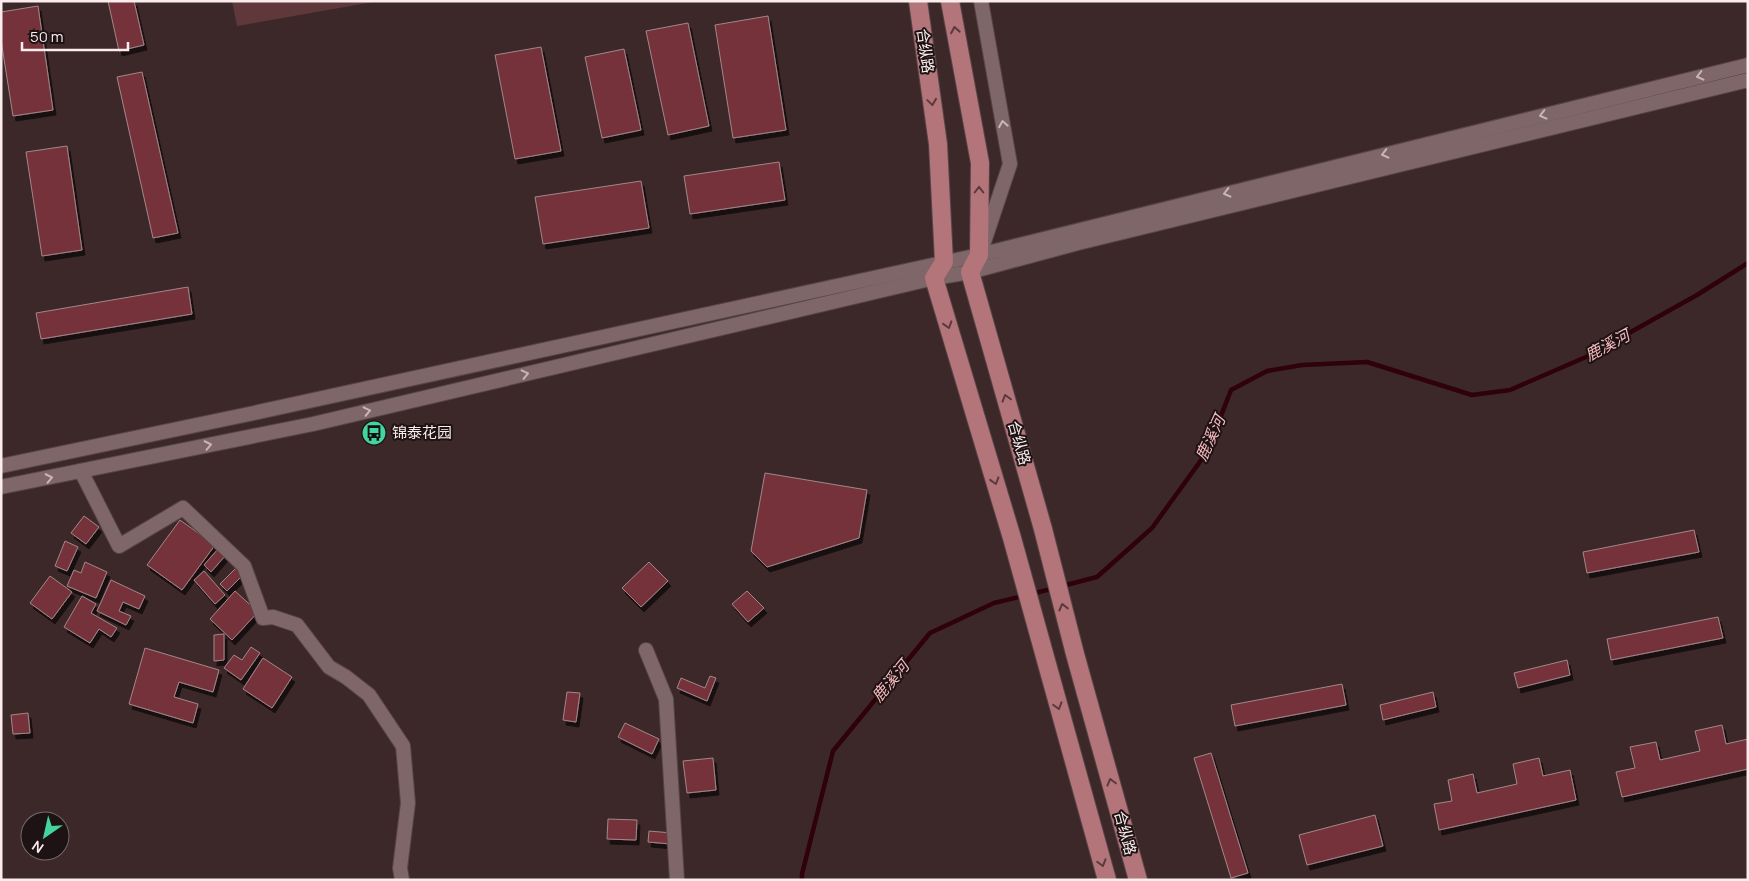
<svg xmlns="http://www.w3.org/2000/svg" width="1749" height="881" viewBox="0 0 1749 881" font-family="Manrope,'Noto Sans SC',sans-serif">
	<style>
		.green { fill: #5f383b }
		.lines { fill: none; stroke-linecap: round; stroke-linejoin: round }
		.stream { stroke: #2f010a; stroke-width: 4.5 }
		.building { fill: #75333b; stroke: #a18789; filter: url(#shadow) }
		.minor-casing { stroke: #574547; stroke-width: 16 }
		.major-casing { stroke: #574547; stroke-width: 20 }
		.minor { stroke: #7f6668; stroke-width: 14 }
		.major { stroke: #b3747a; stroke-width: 18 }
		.oneway { stroke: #593a3d }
		.oneway2 { stroke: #c9b7b8 }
		.labels { text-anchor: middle; stroke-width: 4; stroke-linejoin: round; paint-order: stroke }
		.street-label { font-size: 15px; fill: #fbeded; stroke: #1d1314 }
		.poi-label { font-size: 15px; fill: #fbeded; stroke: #1d1314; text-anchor: start }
		.water-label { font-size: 16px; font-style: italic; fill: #f8b9bd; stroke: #1d1314 }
	</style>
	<defs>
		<filter id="shadow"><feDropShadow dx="3" dy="5" stdDeviation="0" flood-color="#0009"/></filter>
	</defs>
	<rect width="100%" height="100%" fill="#3d2829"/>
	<path class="green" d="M232,1H379L237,26Z"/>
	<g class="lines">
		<g class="stream">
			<path d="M1062,586L1097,577L1152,528L1207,452L1231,390L1267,371L1302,365L1367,362L1472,395L1510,390L1586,357L1697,295L1748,263"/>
			<path d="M1031,594L1055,588"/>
			<path d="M802,880V874L833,751L930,633L994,603L1023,596"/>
		</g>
	</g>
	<g class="building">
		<path d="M108,1H134L144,45L119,51Z"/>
		<path d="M38,6L53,110L13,116L1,40V12Z"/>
		<path d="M768,16L786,130L733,138L715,25Z"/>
		<path d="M688,23L709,126L668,135L646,31Z"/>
		<path d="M541,47L561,151L515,159L495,55Z"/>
		<path d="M624,49L641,130L602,138L585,57Z"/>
		<path d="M142,72L178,233L153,238L117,77Z"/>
		<path d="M67,146L82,250L42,256L26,152Z"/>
		<path d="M779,162L785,200L690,214L684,176Z"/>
		<path d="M641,181L649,228L543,244L535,197Z"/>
		<path d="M188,287L192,314L41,339L36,313Z"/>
		<path d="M765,473L867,490L859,538L767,567L751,551Z"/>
		<path d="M84,516L99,527L86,544L71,533Z"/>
		<path d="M180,520L215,545L182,590L147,565Z"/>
		<path d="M1694,530L1699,552L1587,573L1583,552Z"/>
		<path d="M65,541L78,547L67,571L55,566Z"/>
		<path d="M218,549L225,556L211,572L204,565Z"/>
		<path d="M85,562L107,572L96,598L67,586L74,570L81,573Z"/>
		<path d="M649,562L668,581L641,607L622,588Z"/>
		<path d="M237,567L244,574L227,591L220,584Z"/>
		<path d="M204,571L225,595L215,604L194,580Z"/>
		<path d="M50,576L72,592L52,619L30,603Z"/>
		<path d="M111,580L145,596L139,609L123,602L119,611L131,616L126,625L97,611Z"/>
		<path d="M235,591L258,612L232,640L210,619Z"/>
		<path d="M747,591L764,608L748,622L732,604Z"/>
		<path d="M82,596L96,604L91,613L117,628L111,637L99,629L90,643L64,627Z"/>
		<path d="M1718,617L1723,638L1611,660L1607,639Z"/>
		<path d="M224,634V660L214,661V635Z"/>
		<path d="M251,647L260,653L241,680L224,668L234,655L242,660Z"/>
		<path d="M145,648L219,670L213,692L179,682L174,697L198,704L193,723L129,704Z"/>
		<path d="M263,658L292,677L272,708L243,689Z"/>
		<path d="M1567,660L1570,675L1518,688L1514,673Z"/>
		<path d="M710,676L716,678L707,701L677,688L681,678L705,688Z"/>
		<path d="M1342,684L1346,705L1235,726L1231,705Z"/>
		<path d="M567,692L580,693L576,722L563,720Z"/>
		<path d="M1433,692L1436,707L1383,720L1380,705Z"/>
		<path d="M28,713L30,733L13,734L11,715Z"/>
		<path d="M625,723L659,739L652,754L618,737Z"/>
		<path d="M1722,725L1726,744L1748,739V769L1622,797L1616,772L1635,768L1630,747L1656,742L1660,760L1700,751L1695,731Z"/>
		<path d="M1211,753L1248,873L1231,878L1194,758Z"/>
		<path d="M713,758L716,790L687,793L683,761Z"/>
		<path d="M1539,758L1543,776L1570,770L1576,800L1439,830L1434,804L1452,801L1448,780L1473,774L1477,793L1517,784L1513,764Z"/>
		<path d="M1375,815L1383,846L1307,865L1299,835Z"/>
		<path d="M608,819L637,820L636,840L607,839Z"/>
		<path d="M649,831L672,833L671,844L648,842Z"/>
	</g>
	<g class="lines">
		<defs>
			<g id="minor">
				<path d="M981,1L1010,164L983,245"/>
				<path d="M1,466L254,413L979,255L1748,65"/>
				<path d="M81,471L119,546L183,508L244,566L263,618L273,617L297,625L329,667L346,677L369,695L403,746L408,803L400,868L402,880"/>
				<path d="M1,487L313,424L934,278L970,272L1078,243L1748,80"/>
				<path d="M646,650L666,699L677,880"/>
			</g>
			<g id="major">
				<path d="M918,1L938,144L944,262L934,278L1012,538L1107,880"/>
				<path d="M950,1L980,163L979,255L970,272L1043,529L1075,654L1138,880"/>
			</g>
		</defs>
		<use href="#minor" class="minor-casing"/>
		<use href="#major" class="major-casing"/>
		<use href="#minor" class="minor"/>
		<use href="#major" class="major"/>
	</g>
	<defs><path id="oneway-chevron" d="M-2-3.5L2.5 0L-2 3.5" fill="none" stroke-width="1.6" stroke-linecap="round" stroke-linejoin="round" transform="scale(1.25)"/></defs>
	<g class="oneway">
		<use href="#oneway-chevron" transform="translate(955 30) rotate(-100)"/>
		<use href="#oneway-chevron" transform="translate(932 102) rotate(82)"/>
		<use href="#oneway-chevron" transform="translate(979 190) rotate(-90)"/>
		<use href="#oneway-chevron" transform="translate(948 325) rotate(73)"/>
		<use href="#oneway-chevron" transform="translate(1006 398) rotate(-106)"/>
		<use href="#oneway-chevron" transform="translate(995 481) rotate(73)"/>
		<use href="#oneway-chevron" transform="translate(1063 607) rotate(-104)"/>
		<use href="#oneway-chevron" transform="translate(1058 706) rotate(74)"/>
		<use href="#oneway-chevron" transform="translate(1111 782) rotate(-105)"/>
		<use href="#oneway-chevron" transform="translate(1102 863) rotate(74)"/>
	</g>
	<g class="oneway2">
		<use href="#oneway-chevron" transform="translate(1700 76) rotate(166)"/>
		<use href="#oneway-chevron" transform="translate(1543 115) rotate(166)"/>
		<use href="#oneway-chevron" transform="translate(1003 124) rotate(-100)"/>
		<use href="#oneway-chevron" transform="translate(1385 154) rotate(166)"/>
		<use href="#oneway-chevron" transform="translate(1227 193) rotate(166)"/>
		<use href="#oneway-chevron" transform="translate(525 374) rotate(-13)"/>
		<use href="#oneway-chevron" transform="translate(367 411) rotate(-13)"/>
		<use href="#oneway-chevron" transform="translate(208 445) rotate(-12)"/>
		<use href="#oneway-chevron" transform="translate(49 478) rotate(-12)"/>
	</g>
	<defs>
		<symbol id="bus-disc" viewBox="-11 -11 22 22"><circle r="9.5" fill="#44d4a0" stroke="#1d1314"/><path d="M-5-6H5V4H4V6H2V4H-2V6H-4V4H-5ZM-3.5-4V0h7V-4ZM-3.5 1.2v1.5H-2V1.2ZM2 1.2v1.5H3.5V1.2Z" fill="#111"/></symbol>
	</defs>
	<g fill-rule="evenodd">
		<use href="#bus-disc" x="360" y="419" width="28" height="28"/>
	</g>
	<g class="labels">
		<g class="street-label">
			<text transform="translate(925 51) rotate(82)" y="5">合纵路</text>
			<text transform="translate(1019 443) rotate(74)" y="5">合纵路</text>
			<text transform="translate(1125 833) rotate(75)" y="5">合纵路</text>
		</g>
		<g class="poi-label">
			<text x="392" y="438">锦泰花园</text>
		</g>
		<g class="water-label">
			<text transform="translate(1607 345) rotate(-28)" y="6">鹿溪河</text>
			<text transform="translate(1210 438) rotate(-65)" y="6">鹿溪河</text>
			<text transform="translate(890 681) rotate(-50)" y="6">鹿溪河</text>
		</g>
	</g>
	<rect width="1749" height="881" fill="none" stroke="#fbeded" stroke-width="5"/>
	<g transform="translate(45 836) rotate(214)"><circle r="24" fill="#1d1314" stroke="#766a6b"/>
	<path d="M0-4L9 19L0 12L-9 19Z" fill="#44d4a0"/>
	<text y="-8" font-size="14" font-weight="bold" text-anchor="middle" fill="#fbeded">N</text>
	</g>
	<path d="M22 42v8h106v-8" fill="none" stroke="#fbeded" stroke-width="2.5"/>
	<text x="30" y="42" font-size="15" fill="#fbeded" stroke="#1d1314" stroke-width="4" paint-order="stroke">50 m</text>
</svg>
